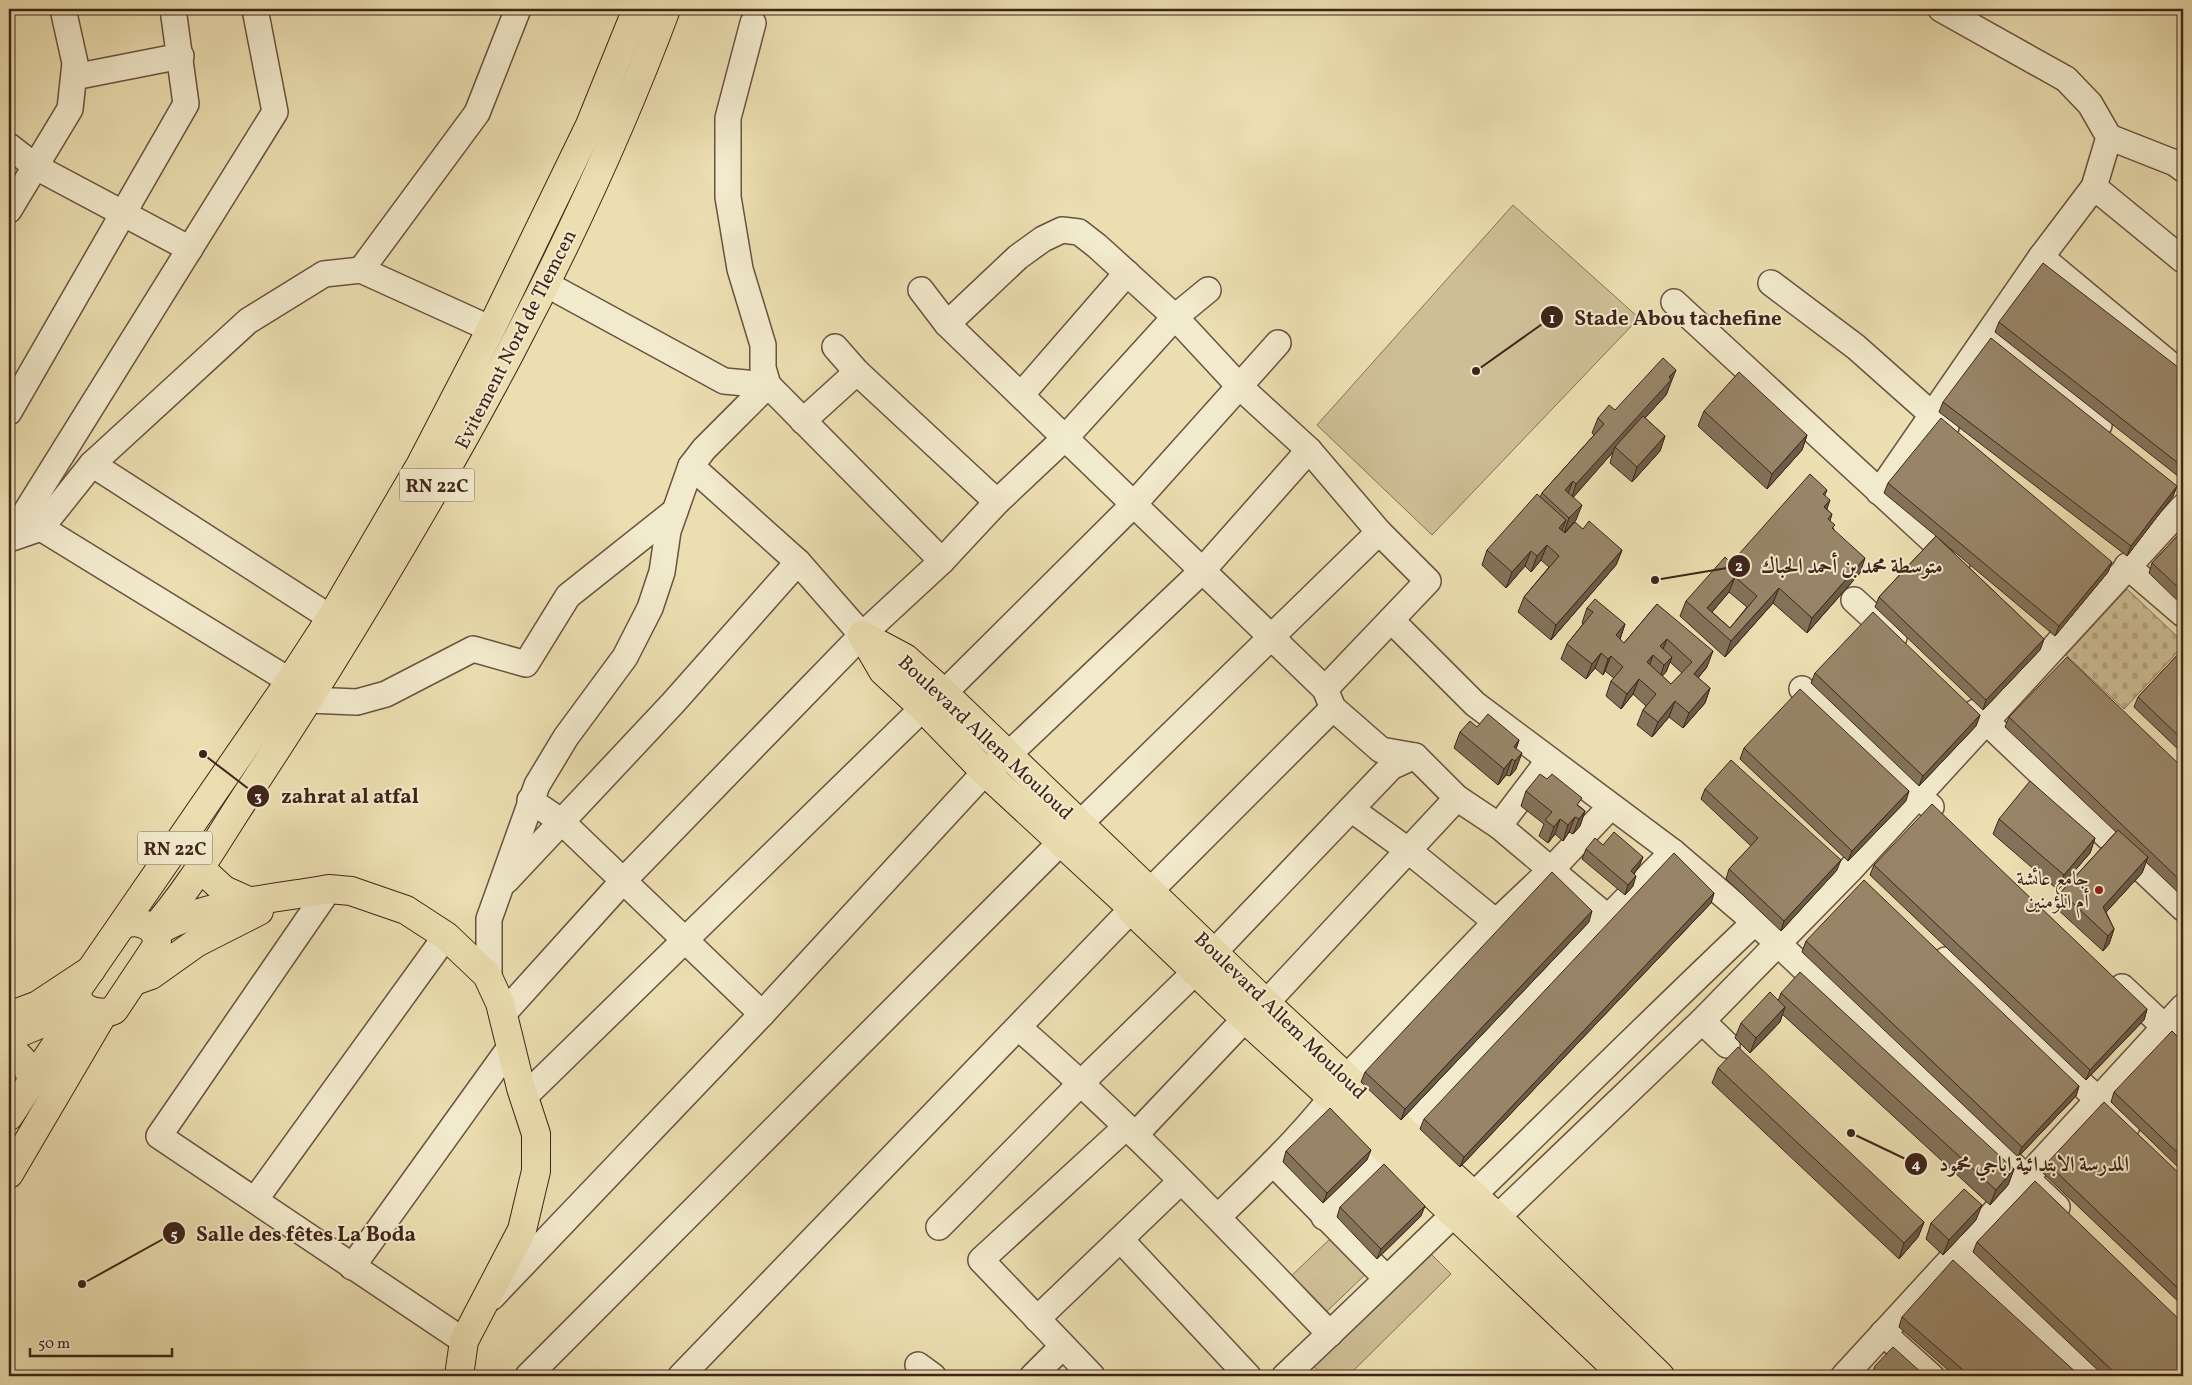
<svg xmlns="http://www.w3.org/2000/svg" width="2192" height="1385" viewBox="0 0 2192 1385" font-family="Vollkorn,Amiri,serif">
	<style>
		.grass { fill: #cebe96; stroke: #867158 }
		.cemetery { fill: url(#cemetery-stones); stroke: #867158 }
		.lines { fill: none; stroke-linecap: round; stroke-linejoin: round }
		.minor-casing { stroke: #6a5240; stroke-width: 28 }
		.major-casing { stroke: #3f241a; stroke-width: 30 }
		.highway-casing { stroke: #3f241a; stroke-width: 30 }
		.minor { stroke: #f2eacc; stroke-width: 25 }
		.major { stroke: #ebdeb0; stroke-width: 28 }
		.highway { stroke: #ebdeb0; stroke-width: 28 }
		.wall { fill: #837259; stroke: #3f241a; fill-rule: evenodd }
		.shaded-wall { fill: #6a5d49; stroke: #3f241a }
		.building { fill: #988568; stroke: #3f241a; fill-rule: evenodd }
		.poi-dot { fill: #8f2418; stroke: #f2eacc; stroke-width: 2 }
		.labels { text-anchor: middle; stroke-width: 4; stroke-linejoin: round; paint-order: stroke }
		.shield { fill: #f2eacc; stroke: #755f4f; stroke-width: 1 }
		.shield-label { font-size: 19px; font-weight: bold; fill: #3f241a }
		.street-label { font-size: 20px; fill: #3f241a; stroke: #f2eacc }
		.poi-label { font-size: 20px; fill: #3f241a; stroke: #f2eacc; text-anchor: end }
		.leader { fill: none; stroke: #3f241a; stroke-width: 2 }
		.callout-dot { fill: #3f241a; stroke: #f2eacc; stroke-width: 2 }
		.mark-label { font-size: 15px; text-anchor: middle; font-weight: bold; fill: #fff }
		.callout-label { font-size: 21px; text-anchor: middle; font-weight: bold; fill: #3f241a; stroke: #f2eacc; stroke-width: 4; stroke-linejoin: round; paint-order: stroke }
	</style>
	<defs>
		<pattern id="cemetery-stones" width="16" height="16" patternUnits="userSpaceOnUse" patternTransform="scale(1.25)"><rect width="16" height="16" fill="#cebe96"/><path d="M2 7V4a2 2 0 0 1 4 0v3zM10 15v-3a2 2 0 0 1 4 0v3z" fill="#b2a381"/></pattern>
	</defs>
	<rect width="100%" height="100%" fill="#ebdeb0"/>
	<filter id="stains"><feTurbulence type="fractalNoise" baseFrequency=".004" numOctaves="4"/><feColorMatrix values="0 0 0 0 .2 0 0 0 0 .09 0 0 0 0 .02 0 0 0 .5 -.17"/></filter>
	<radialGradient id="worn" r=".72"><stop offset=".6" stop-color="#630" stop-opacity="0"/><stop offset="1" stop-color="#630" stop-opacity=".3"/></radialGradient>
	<g class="grass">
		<path d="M1513,205L1639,318L1432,535L1317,425Z"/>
		<path d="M1333,1236L1368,1272L1323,1315L1288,1279Z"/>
		<path d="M1426,1249L1451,1274L1348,1376H1324L1311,1364Z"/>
	</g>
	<path class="cemetery" d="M2127,589L2183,642V646L2124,709L2066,655Z"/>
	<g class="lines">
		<defs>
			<g id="minor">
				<path d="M753,23L728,118V197L740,269L763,345V368L768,385L942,561"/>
				<path d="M74,77L181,56"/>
				<path d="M2109,137L2175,163L2183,169"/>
				<path d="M9,146L36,167L190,249"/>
				<path d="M2094,187L2183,260"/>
				<path d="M9,210L70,109L75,63L63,9"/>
				<path d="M2041,257L2183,375"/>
				<path d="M361,270L477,113L518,9"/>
				<path d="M1771,283L1856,347L1946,427"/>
				<path d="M546,284L724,381L768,385"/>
				<path d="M921,290L947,324L1325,689L1333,708L1381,750L1415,756L1457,798L1499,826L1607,917"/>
				<path d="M1674,302L1957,563"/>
				<path d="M947,324L1018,257L1043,239L1062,230L1079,232L1097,246L1175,317L1240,387L1309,450L1379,532L1428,581L1325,689"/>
				<path d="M1989,333L2099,425"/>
				<path d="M835,347L857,372L997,502"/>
				<path d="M1021,395L1127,273"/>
				<path d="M9,412L186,104L173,9"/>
				<path d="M803,421L857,372"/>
				<path d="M92,464L331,618"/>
				<path d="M691,466L798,562L862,635"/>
				<path d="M1879,492L2041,257L2094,187L2109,137L2090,104L2066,79L1941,9"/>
				<path d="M41,528L290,681"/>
				<path d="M12,538L41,528L92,464L248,321L324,274L361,270L491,329"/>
				<path d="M9,539L275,112L255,9"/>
				<path d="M2127,566L2183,614"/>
				<path d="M1854,600L1894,637"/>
				<path d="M1391,620L1475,704L1673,852L1755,922L2057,1207"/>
				<path d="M1802,689L1931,807"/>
				<path d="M308,700L357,702L386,694L473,649L526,664L568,596L675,511"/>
				<path d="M1976,712L2183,908"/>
				<path d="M530,800L562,822L762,1014"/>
				<path d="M1351,809L1409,851L1496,922"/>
				<path d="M1499,826L1549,760"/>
				<path d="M506,881L673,703L798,562"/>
				<path d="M329,889L159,1136L464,1341"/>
				<path d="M1946,960L2127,1126"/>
				<path d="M489,981V919L537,785L566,737L625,657L650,608L662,572L668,531L691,466L704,449L768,385"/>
				<path d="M2122,987L2183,1044"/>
				<path d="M503,1014L623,881L862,635L942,561L997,502L1066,437L1175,317L1208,290"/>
				<path d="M1702,1021L1727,1045"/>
				<path d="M1019,1028C1129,1123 1229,1229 1330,1334"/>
				<path d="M524,1097L923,708L944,693L1133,505L1278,343"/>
				<path d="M1135,1135L1245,1019L1266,1003L1457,798"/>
				<path d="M1273,1163L1386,1278"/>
				<path d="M255,1200L446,936"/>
				<path d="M1218,1217C1263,1173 1310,1129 1346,1078L1496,922L1552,869L1611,806"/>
				<path d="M1324,1217C1443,1097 1553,970 1673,852"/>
				<path d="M939,1227L1082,1082L1195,972L1391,767L1415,756"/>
				<path d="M1482,1232L1702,1021L1849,871L2183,507"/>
				<path d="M1121,1240L1248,1376"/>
				<path d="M1959,1250L2090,1376"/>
				<path d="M352,1267L511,1046"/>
				<path d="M492,1297L762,1014L985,772L1009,754L1202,571L1309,450"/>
				<path d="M1037,1319L1181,1181"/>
				<path d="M1883,1333L1931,1376"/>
				<path d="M918,1365L933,1376"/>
				<path d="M528,1376L1060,843L1379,532"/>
				<path d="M681,1376L1131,910L1333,708"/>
				<path d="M1033,1376L1063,1346"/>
				<path d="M1092,1376L981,1260L1126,1127"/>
				<path d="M1285,1376C1444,1227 1597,1072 1755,922"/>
				<path d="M1844,1376L2183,1007"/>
			</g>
			<g id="major">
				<path d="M862,635L905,658L944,693L1266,1003L1497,1217L1660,1376"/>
				<path d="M862,635L883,671L923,708L985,772L1132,908L1131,910L1245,1019L1332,1098L1624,1376"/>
				<path d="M156,932C202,903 275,899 329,889L351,891L406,910L446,936L487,975L500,1003L521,1088L536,1134V1171L522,1230L464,1341L459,1376"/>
				<path d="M134,981L151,975L196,943L259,911"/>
				<path d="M9,1016L38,1005L91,970"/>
				<path d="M9,1037L45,1022L74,1004"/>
			</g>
			<g id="highway">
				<path d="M200,868L224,890L253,903"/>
				<path d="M123,925C138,917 162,928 156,947L114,1010C98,1018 70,1007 79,987L290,681L331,618L421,464L491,329L590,125L637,9"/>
				<path d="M153,930C185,894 209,854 235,813C264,768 293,724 321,679C454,465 578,245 666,9"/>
				<path d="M9,1049C21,1056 27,1065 32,1079"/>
				<path d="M9,1116L82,1005"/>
				<path d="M9,1174L103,1014"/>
			</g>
		</defs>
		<use href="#minor" class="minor-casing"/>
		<use href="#major" class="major-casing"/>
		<use href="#highway" class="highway-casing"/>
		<use href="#minor" class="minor"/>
		<use href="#major" class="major"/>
		<use href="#highway" class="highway"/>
	</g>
	<g class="wall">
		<path d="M1999,322L2183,371V480L1995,332Z"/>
		<path d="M1670,385L1669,387L1666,395L1645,418L1665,436L1660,451L1632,482L1610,463L1613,452L1573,497L1576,520L1565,533L1583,529L1622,550L1616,565L1551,640L1518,612L1524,597L1549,567L1541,560L1531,572L1525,566L1506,588L1482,565L1487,550L1540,497L1542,493L1594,435L1592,433L1598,418Z"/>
		<path d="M1943,402L2177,486L2173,496L2127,556L1939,412Z"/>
		<path d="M1704,411L1807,435L1802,450L1767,489L1698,426Z"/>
		<path d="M1888,483L2112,562L2108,572L2055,636L1939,539L2044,639L2040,650L1983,710L1875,607L1879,597L1936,536L1884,493Z"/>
		<path d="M1827,490L1825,495L1827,510L1832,514L1830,521L1834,530L1860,573L1807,633L1773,603L1725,657L1680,616L1686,601L1731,563ZM1729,592L1747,607L1730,628L1712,612Z"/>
		<path d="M2183,530V606L2149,573L2152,563Z"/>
		<path d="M1657,604L1707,667L1698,678L1710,688L1705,703L1683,728L1669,717L1652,737L1637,725L1643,710L1646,706L1633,694L1621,709L1606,696L1611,681L1614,678L1605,671L1603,675L1595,668L1586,679L1561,659L1567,644L1583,624L1582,623L1587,608L1625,624L1620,639L1624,643ZM1670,662L1682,673L1671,684L1662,676L1666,672Z"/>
		<path d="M2183,649V754L2134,707L2138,697Z"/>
		<path d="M1815,673L1980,715L1976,726L1919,786L1811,683Z"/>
		<path d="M2009,717L2183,768V897L2146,862L2142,873L2106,912L2114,929L2109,944L2103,951L2055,907L2061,892L2116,832L2005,727Z"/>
		<path d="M1460,732L1519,740L1516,749V769L1510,776L1506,775L1498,785L1454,748Z"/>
		<path d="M1744,748L1906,801L1848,861L1740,759Z"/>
		<path d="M1705,789L1837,870L1781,931L1726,879L1729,869L1751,846L1701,799Z"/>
		<path d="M1526,791L1579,806L1585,811L1580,826L1573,834L1569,832L1563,841L1555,834L1548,843L1539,836L1544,824L1521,806Z"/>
		<path d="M1999,819L2095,838L2090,853L2058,890L1993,834Z"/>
		<path d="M1603,845L1639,867L1634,874L1633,886L1625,895L1582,859L1586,849Z"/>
		<path d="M1874,865L2147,1009L2144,1020L2086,1080L1870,875Z"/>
		<path d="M1714,893L1711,903L1460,1167L1420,1129L1424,1119Z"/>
		<path d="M1589,922L1401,1120L1361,1082L1365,1072Z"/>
		<path d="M1806,941L2079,1086L2076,1096L2018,1157L1802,952Z"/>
		<path d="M1781,993L2014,1169L2008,1185L1990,1205L1782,1014L1780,1022L1750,1053L1735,1038L1741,1023L1778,1001Z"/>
		<path d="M2183,1014V1031L2178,1026L2182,1016Z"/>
		<path d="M2183,1042V1172L2111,1102L2114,1092Z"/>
		<path d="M1718,1068L1924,1222L1918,1237L1899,1259L1712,1083Z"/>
		<path d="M1286,1151L1367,1160L1323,1203L1283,1162Z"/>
		<path d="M2047,1163L2183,1177V1306L2043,1173Z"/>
		<path d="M1340,1207L1421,1216L1377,1259L1337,1217Z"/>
		<path d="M1976,1220L1943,1255L1926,1239L1931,1223Z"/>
		<path d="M1977,1242L2183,1376H2104L1973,1252Z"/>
		<path d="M1902,1317L2080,1376H1955L1899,1327Z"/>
	</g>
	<g class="shaded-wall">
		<path d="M1676,370L1666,395L1617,449L1615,447L1613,452L1571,500L1576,484Z"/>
		<path d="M1807,435L1802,450L1767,489L1772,474Z"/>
		<path d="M1665,436L1660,451L1632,482L1637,467Z"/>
		<path d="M1573,481L1567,496L1565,490Z"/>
		<path d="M2177,486L2173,496L2127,556L2131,546Z"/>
		<path d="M1830,500L1825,515L1824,507Z"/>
		<path d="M1582,505L1576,520L1564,533L1569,518Z"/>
		<path d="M1566,520L1560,535L1559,528Z"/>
		<path d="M1547,545L1541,560L1531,572L1537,556Z"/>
		<path d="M1622,550L1616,565L1551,640L1556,625Z"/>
		<path d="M1531,551L1525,566L1506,588L1512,572Z"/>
		<path d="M1865,558L1860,573L1807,633L1812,618Z"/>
		<path d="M2112,562L2108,572L2055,636L2059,626Z"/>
		<path d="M1735,577L1729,592L1706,619L1707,608Z"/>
		<path d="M1779,588L1773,603L1725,657L1731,641Z"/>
		<path d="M1625,624L1620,639L1616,635Z"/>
		<path d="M1667,639L1661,654L1660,646Z"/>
		<path d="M2044,639L2040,650L1983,710L1986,700Z"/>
		<path d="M1713,651L1707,667L1688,689L1694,674Z"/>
		<path d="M1601,653L1595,668L1586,679L1592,664Z"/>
		<path d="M1653,655L1648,670L1647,662Z"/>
		<path d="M1611,656L1605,671L1603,675L1608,659Z"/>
		<path d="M1672,657L1666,672L1659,680L1664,665Z"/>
		<path d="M1639,679L1633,694L1621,709L1627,694Z"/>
		<path d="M1710,688L1705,703L1683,728L1689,713Z"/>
		<path d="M1675,701L1669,717L1652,737L1658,722Z"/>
		<path d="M1980,715L1976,726L1919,786L1923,776Z"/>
		<path d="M1519,740L1514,755V747Z"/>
		<path d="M1522,753L1516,769L1510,776L1515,761Z"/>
		<path d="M1512,759L1506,775L1498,785L1504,769Z"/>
		<path d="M1909,791L1906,801L1848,861L1852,851Z"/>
		<path d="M1585,811L1580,826L1573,834L1579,819Z"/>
		<path d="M1575,817L1569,832L1563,841L1568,825Z"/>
		<path d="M1560,819L1555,834L1548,843L1554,827Z"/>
		<path d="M2095,838L2090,853L2058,890L2064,875Z"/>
		<path d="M1643,857L1639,867L1628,881L1631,871Z"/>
		<path d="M2148,857L2142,873L2097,922L2103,907Z"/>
		<path d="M1841,860L1837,870L1781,931L1784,921Z"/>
		<path d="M1636,876L1633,886L1625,895L1628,885Z"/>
		<path d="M1714,893L1711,903L1460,1167L1464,1157Z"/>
		<path d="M1592,911L1589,922L1401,1120L1405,1109Z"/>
		<path d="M2114,929L2109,944L2103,951L2108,936Z"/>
		<path d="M1785,1007L1780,1022L1750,1053L1756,1038Z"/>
		<path d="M2147,1009L2144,1020L2086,1080L2090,1070Z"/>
		<path d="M2079,1086L2076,1096L2018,1157L2022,1147Z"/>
		<path d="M1371,1150L1367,1160L1323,1203L1327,1193Z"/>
		<path d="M2014,1169L2008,1185L1990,1205L1996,1190Z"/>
		<path d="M1982,1205L1976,1220L1943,1255L1949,1240Z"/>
		<path d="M1425,1206L1421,1216L1377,1259L1381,1249Z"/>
		<path d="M1924,1222L1918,1237L1899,1259L1904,1243Z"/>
	</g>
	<g class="building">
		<path d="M2043,263L2183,371V467L1999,322Z"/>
		<path d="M1991,338L2177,486L2131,546L1943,402Z"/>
		<path d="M1663,358L1676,370L1669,377L1671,380L1576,484L1573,481L1565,490L1582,505L1569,518L1542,493L1604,424L1598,418L1609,405L1615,410Z"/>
		<path d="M1739,372L1807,435L1772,474L1704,411Z"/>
		<path d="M1643,416L1665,436L1637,467L1615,447Z"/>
		<path d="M1941,418L2112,562L2059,626L1888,483Z"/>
		<path d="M1810,474L1827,490L1823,494L1830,500L1824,507L1832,514L1828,519L1835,525L1832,528L1865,558L1812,618L1779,588L1731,641L1686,601L1725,557L1731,563ZM1735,577L1757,596L1730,628L1707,608Z"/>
		<path d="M1537,494L1566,520L1559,528L1565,533L1575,522L1583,529L1589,521L1622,550L1556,625L1524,597L1559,556L1547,545L1537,556L1531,551L1512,572L1487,550Z"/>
		<path d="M2183,530V592L2152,563Z"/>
		<path d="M1936,536L2044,639L1986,700L1879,597Z"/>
		<path d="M1595,599L1625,624L1616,635L1624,643L1657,604L1713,651L1694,674L1710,688L1689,713L1675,701L1658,722L1643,710L1656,694L1639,679L1627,694L1611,681L1623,667L1611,656L1608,659L1601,653L1592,664L1567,644L1593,612L1587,608ZM1667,639L1692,662L1671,684L1647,662L1653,655L1664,665L1672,657L1660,646Z"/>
		<path d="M1873,612L1980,715L1923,776L1815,673Z"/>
		<path d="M2183,649V740L2138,697Z"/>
		<path d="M2067,657L2183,768V883L2009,717Z"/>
		<path d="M1800,689L1909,791L1852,851L1744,748Z"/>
		<path d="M1488,714L1519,740L1514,747L1522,753L1515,761L1512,759L1504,769L1460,732L1470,721L1477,727Z"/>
		<path d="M1731,760L1841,860L1784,921L1729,869L1758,838L1705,789Z"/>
		<path d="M1540,774L1547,779L1552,774L1582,798L1577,805L1585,811L1579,819L1575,817L1568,825L1560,819L1554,827L1545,820L1552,812L1526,791Z"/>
		<path d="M2030,781L2095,838L2064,875L1999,819Z"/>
		<path d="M1932,804L2147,1009L2090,1070L1874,865Z"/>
		<path d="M2118,830L2148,857L2103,907L2114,929L2108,936L2061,892Z"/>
		<path d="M1614,832L1643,857L1631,871L1636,876L1628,885L1586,849L1595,838L1603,845Z"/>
		<path d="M1674,853L1714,893L1464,1157L1424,1119Z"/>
		<path d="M1552,872L1592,911L1405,1109L1365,1072Z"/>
		<path d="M1864,880L2079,1086L2022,1147L1806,941Z"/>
		<path d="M1800,972L2014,1169L1996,1190L1781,993Z"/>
		<path d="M1770,992L1785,1007L1756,1038L1741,1023Z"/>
		<path d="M2172,1031L2183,1042V1158L2114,1092Z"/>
		<path d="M1738,1047L1924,1222L1904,1243L1718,1068Z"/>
		<path d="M2104,1102L2183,1177V1293L2047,1163Z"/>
		<path d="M1330,1108L1371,1150L1327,1193L1286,1151Z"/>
		<path d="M1384,1164L1425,1206L1381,1249L1340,1207Z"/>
		<path d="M2035,1181L2183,1323V1376H2118L1977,1242Z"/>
		<path d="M1964,1189L1982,1205L1949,1240L1931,1223Z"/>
		<path d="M1953,1260L2080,1376H1970L1902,1317Z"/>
		<path d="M1893,1347L1922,1373L1919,1376H1871L1875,1366Z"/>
	</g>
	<circle class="poi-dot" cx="2099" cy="890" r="5"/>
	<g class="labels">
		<g class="shield">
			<rect x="399.5" y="468.5" width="75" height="33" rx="4"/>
			<rect x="137.5" y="831.5" width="75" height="33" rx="4"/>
		</g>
		<g class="shield-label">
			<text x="437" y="492">RN 22C</text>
			<text x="175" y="855">RN 22C</text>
		</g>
		<g class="street-label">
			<text transform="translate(515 339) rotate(-63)" y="7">Evitement Nord de Tlemcen</text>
			<text transform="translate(986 737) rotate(43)" y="7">Boulevard Allem Mouloud</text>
			<text transform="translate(1281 1015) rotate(44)" y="7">Boulevard Allem Mouloud</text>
		</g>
		<g class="poi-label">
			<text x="2089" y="885">جامع عائشة<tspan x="2089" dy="23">أم المؤمنين</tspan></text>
		</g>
	</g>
	<path class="leader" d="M1476 371L1552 317M1655 580L1739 566M203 754L258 796M1851 1133L1916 1164M82 1284L174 1233"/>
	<g class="callout-dot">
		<circle cx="1476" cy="371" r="5"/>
		<circle cx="1655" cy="580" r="5"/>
		<circle cx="203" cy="754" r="5"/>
		<circle cx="1851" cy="1133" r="5"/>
		<circle cx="82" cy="1284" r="5"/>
		<circle cx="1552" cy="317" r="12"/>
		<circle cx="1739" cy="566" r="12"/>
		<circle cx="258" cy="796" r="12"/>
		<circle cx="1916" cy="1164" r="12"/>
		<circle cx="174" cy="1233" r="12"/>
	</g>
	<g class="mark-label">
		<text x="1552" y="323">1</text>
		<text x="1739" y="571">2</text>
		<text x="258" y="801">3</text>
		<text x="1916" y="1169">4</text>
		<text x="174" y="1239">5</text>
	</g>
	<g class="callout-label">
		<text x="1678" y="325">Stade Abou tachefine</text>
		<text x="1852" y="573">متوسطة محمد بن أحمد الحباك</text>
		<text x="350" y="803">zahrat al atfal</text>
		<text x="2034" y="1171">المدرسة الابتدائية اباجي محمود</text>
		<text x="306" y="1241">Salle des fêtes La Boda</text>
	</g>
	<rect width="2192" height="1385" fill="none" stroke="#ebdeb0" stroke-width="30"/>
	<rect x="10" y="10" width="2172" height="1365" fill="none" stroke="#3f241a" stroke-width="2.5"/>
	<rect x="15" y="15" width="2162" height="1355" fill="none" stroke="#3f241a"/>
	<path d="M30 1348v8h142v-8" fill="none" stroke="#3f241a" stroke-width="2.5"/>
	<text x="38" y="1348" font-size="15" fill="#3f241a" stroke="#f2eacc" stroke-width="4" paint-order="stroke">50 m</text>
	<rect width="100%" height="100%" filter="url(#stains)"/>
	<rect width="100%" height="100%" fill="url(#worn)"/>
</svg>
